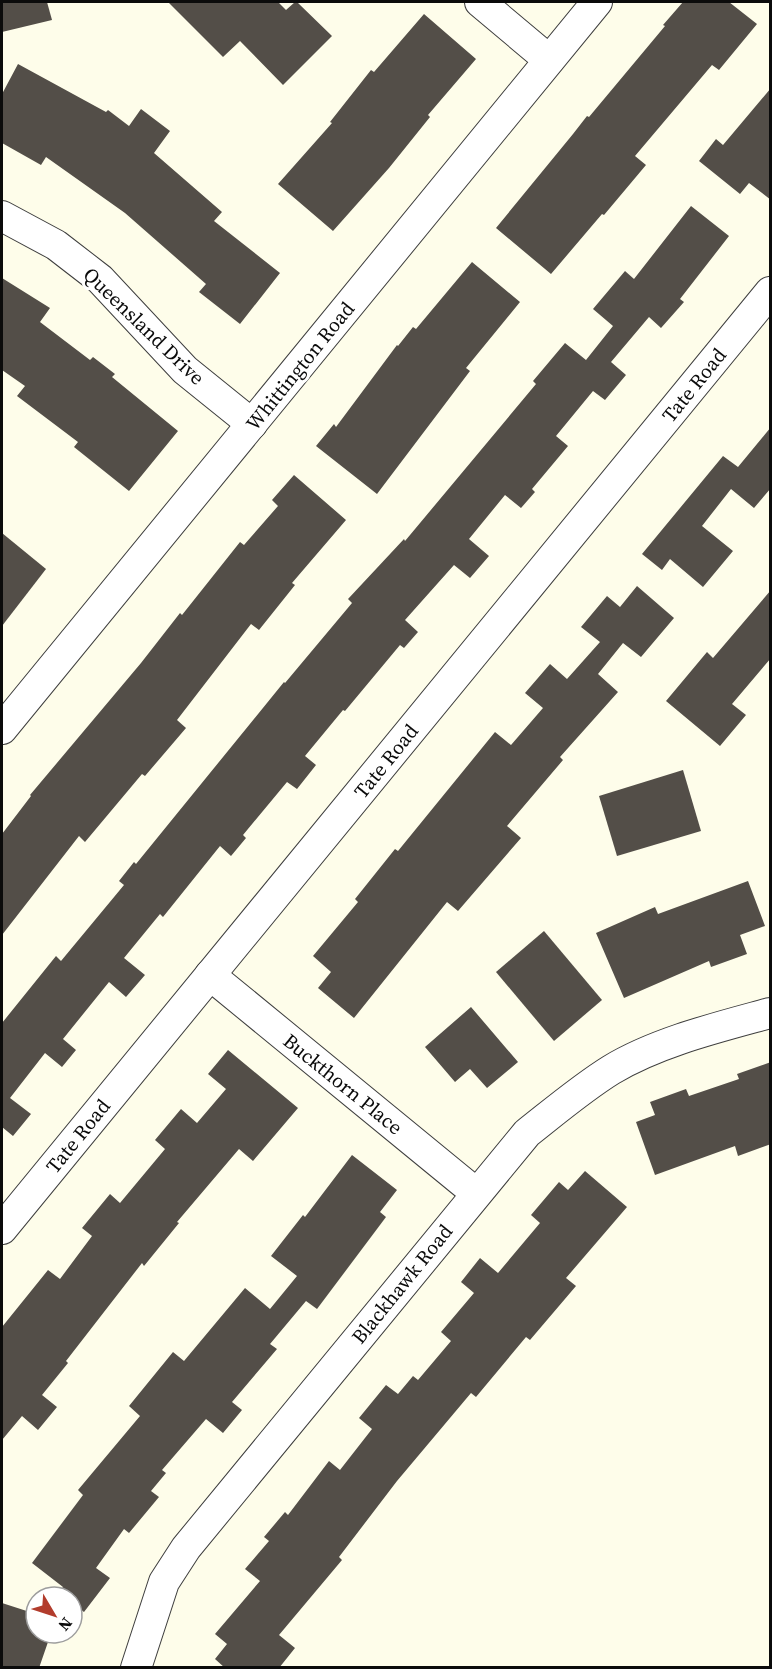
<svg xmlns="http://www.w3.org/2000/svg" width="772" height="1669" viewBox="0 0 772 1669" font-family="'Source Serif 4',serif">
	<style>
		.building { fill: #534e48 }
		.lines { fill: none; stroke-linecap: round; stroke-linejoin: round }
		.minor-casing { stroke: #3e3e3e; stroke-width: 32 }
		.minor { stroke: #fff; stroke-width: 30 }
		.labels { text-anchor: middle; stroke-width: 6; stroke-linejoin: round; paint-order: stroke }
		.street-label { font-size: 20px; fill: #0b0b0b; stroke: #fff }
	</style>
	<rect width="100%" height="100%" fill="#fefdea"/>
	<g class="building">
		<path d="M2,2H47L52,20L2,32Z"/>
		<path d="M168,2H278L286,10L295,2H297L332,36L283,85L240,41L223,57Z"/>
		<path d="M683,2H729L757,24L719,70L712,65L635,156L646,165L604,215L602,214L551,274L496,228L573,134L587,116L589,117L665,26L663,25Z"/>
		<path d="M424,14L476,59L428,115L430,117L389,168L333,231L278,184L332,123L330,122L371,70L374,72Z"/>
		<path d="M18,64L106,112L108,110L129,126L141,109L170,131L154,153L222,212L214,221L280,273L240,324L199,292L206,284L125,213L46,157L41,165L2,143V94Z"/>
		<path d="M771,88V200L749,183L740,194L699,161L716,139L723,145Z"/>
		<path d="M691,206L729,236L680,299L684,302L661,328L649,317L611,362L626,375L605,400L593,391L556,436L568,446L532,489L535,492L521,508L505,495L469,539L489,556L470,578L454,565L405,620L418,632L404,648L400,645L345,711L343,710L305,756L316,765L297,789L287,782L243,835L246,838L231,856L220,846L163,917L160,914L124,958L145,975L126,997L109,982L63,1039L76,1050L62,1067L45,1053L10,1098L31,1114L13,1136L2,1127V1023L56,956L61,961L124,885L119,881L134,862L136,864L284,682L285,683L352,603L348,599L404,539L405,541L536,384L533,381L565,343L586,360L613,326L593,309L625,271L634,279Z"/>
		<path d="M472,262L520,302L466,368L470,371L377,494L316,446L334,424L336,427L397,345L398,346L413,327L416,329Z"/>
		<path d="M2,278L50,308L40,322L90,360L93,357L115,374L112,377L178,431L129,491L74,447L78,442L17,396L25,386L2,370Z"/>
		<path d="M771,427V488L754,508L731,489L702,526L733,551L703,587L670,559L662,570L642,554L723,456L738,467Z"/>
		<path d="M294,475L346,520L292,583L295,585L259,630L251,624L177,720L186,728L145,776L142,774L85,842L79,836L2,935V834L31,796L30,795L141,663L180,613L182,615L240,542L244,545L278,506L272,500Z"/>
		<path d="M2,533L46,569L2,626Z"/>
		<path d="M637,586L674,618L641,657L623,643L598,674L618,692L560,757L563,760L507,826L521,838L458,911L447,902L354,1018L318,988L331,972L313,956L358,902L355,899L395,849L398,851L495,732L511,745L543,708L525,693L550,664L567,679L600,642L581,627L607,596L620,607Z"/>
		<path d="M771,590V658L732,704L746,715L720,746L666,701L707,652L713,658Z"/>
		<path d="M683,770L701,831L617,856L599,796Z"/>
		<path d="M748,881L765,926L740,935L747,954L711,967L709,961L624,998L596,933L655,907L658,914Z"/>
		<path d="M544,931L602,1000L554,1041L496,972Z"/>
		<path d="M471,1007L518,1062L487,1088L470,1069L455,1082L425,1047Z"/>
		<path d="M228,1050L298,1108L253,1161L239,1149L177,1222L179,1223L144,1266L142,1263L66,1361L68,1363L42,1395L57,1407L38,1430L22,1416L2,1440V1327L48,1270L60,1279L92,1236L82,1228L110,1194L120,1203L165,1149L155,1140L181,1109L197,1123L226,1089L208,1074Z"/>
		<path d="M771,1062V1144L738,1156L735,1146L655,1175L636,1122L655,1115L650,1102L686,1089L689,1096L739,1079L737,1074Z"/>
		<path d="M352,1155L397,1190L380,1212L386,1217L317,1309L306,1301L270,1344L277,1349L232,1402L242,1410L223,1433L206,1419L162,1470L166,1473L151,1491L159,1497L129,1533L124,1529L96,1568L110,1578L84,1612L72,1603V1597H64L59,1593L63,1587L32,1563L83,1495L78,1490L140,1416L129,1406L173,1352L184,1361L245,1288L270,1309L297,1276L271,1256L303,1215L305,1217Z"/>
		<path d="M585,1171L627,1207L566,1278L576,1286L530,1340L526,1337L476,1397L471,1393L397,1481L339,1557L342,1560L279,1635L295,1648L279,1668H225L215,1659L227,1644L215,1634L260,1581L245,1569L269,1541L264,1537L285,1512L288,1515L329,1461L340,1470L372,1429L359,1418L386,1385L398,1394L413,1376L418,1380L451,1341L441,1332L474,1293L461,1282L480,1258L498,1273L540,1223L531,1215L559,1182L568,1190Z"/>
		<path d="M2,1603L36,1614V1633H40L38,1638L48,1642L39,1668H2Z"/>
	</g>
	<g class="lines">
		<defs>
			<g id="minor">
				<path d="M480,2L549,60"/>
				<path d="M2,216L56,245L100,279L185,370L252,424"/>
				<path d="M2,729L597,2"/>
				<path d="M210,975L476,1193"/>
				<path d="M2,1229L770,292"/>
				<path d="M136,1668L164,1582L186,1548L527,1133C555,1111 582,1088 611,1070C657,1042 719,1027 770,1013"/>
			</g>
		</defs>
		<use href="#minor" class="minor-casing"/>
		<use href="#minor" class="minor"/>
	</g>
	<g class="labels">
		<g class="street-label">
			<text transform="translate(144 326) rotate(44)" y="7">Queensland Drive</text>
			<text transform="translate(300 366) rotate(-51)" y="7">Whittington Road</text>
			<text transform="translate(694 385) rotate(-51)" y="7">Tate Road</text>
			<text transform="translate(386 761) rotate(-51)" y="7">Tate Road</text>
			<text transform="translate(343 1084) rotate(39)" y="7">Buckthorn Place</text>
			<text transform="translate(78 1136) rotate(-51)" y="7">Tate Road</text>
			<text transform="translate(402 1284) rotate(-51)" y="7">Blackhawk Road</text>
		</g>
	</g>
	<rect width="772" height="1669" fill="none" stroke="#0b0b0b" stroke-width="6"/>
	<g transform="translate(54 1615) rotate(129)"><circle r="28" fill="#ffffff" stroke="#9d9d9d" stroke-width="1.5"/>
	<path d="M0-4.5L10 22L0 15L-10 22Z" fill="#b23c2c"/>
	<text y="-9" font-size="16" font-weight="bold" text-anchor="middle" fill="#0b0b0b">N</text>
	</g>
</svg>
